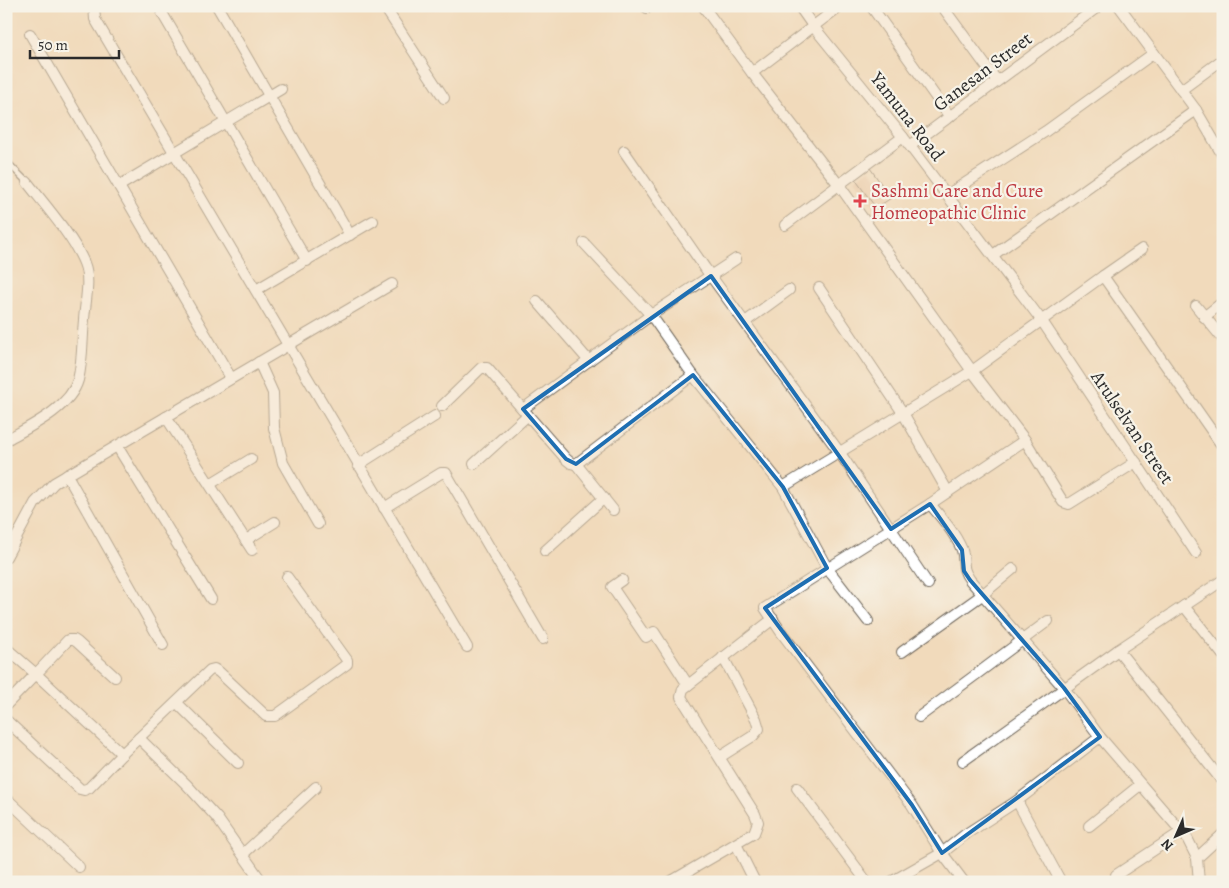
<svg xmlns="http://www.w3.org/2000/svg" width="1229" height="888" viewBox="0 0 1229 888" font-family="Alegreya,serif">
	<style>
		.building { fill: #e4ba96 }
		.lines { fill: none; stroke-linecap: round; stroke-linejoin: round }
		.lane-casing { stroke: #70685d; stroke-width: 8 }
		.street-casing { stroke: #70685d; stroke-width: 12 }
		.lane { stroke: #fff; stroke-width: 5 }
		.street { stroke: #fff; stroke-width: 10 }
		.marked { fill: none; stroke: #1f6fb2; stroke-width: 4; stroke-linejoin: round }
		.health-dot { fill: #e0444e; stroke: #f7f3e8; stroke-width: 2 }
		.labels { text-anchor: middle; stroke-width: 4.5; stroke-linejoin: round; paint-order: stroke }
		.street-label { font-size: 19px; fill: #2b2b2b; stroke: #f7f3e8 }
		.health-label { font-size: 19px; fill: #be3a42; stroke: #f7f3e8; text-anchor: start }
	</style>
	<rect width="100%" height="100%" fill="#f7f3e8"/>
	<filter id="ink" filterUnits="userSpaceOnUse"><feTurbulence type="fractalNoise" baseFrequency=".02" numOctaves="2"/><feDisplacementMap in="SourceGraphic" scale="10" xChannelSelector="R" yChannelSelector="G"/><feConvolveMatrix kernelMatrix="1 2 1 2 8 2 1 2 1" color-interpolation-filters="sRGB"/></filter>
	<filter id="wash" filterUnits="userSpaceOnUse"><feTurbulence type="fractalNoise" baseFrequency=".0096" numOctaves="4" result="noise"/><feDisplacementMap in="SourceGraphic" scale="20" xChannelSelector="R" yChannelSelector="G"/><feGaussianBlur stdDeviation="1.12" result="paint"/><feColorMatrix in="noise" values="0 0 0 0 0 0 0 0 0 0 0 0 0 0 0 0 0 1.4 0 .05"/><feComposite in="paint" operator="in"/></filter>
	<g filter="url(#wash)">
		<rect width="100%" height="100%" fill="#f1dabb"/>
		<g id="blocks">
			<path class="building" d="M870,168L891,198L876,208L855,179Z"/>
		</g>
	</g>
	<g filter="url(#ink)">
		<use href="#blocks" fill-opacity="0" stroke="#70685d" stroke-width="1"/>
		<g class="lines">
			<defs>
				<path id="lane" d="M6,161L27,182"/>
				<g id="street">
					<path d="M94,6L95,19L467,647"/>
					<path d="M158,6L307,261"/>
					<path d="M217,6L350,235"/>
					<path d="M384,6L444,98"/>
					<path d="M645,6L647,8"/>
					<path d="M703,6L752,73L839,185L972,371L1025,440L1063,502L1069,504L1136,462"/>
					<path d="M799,6L813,26L903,137L1042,321L1196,553"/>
					<path d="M871,6L950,117"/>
					<path d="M942,6L997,81"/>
					<path d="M1119,6L1196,110L1223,156"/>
					<path d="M30,34L231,378"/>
					<path d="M752,73L840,6"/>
					<path d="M1181,90L1223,59"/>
					<path d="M910,146L1099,6"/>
					<path d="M624,151L705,268L840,453L928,584"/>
					<path d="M119,186L281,89"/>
					<path d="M947,195L1046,131L1154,53"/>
					<path d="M785,225L903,137"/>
					<path d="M584,243L651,315L693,375L783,487L827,568L868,621"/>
					<path d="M993,255L1196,110"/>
					<path d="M1103,276L1142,249"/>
					<path d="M819,288L903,413L948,492"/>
					<path d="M256,290L373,221"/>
					<path d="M537,301L589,361"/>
					<path d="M1196,306L1223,339"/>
					<path d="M1204,317L1223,302"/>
					<path d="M745,322L789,290"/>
					<path d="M259,362L273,393L274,428L283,463L318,524"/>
					<path d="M442,406L481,368H487L566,459L571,463L576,464L693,375"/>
					<path d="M523,409L651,315L736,259"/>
					<path d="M166,417L252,550"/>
					<path d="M6,440C29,427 70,408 78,380C83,360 82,340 84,320C85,302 91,280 84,263C74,238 44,204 27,182"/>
					<path d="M117,446L211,599"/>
					<path d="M474,464L528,415"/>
					<path d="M576,464L613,510"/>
					<path d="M358,465L435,416"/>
					<path d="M67,475L163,645"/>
					<path d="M210,484L251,459"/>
					<path d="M783,487L972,371L1103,276L1223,447"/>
					<path d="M930,504L1025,440"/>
					<path d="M384,508L441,473H446L543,639"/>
					<path d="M246,540L275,522"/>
					<path d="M545,551L604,498"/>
					<path d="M6,557L35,503L54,483L392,284"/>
					<path d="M622,580L612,587L646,637L654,632L688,685"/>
					<path d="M1184,606L1223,655"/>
					<path d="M6,648L36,674L6,705"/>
					<path d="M1118,650L1223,782"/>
					<path d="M902,652L982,595L1013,569"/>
					<path d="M115,677L77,642L74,640H68L36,674L122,754"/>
					<path d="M177,703L238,763"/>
					<path d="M919,717L1048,621"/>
					<path d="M6,720L80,789L84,790L89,788L122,754L210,670L214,669L219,672L266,716H275L347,664V660L287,577"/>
					<path d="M139,738L187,785L217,818L262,882"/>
					<path d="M720,757L753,736L759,729L756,719L723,657"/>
					<path d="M963,761L1118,650L1223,580"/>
					<path d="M797,788L867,882"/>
					<path d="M6,798L79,867"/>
					<path d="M1017,801L1061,882"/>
					<path d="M1089,826L1140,785"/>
					<path d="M736,844L755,882"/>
					<path d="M243,854L316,787"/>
					<path d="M1197,858L1223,834"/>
					<path d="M1116,875L1181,832"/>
					<path d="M670,882L754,833L758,822L755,814L681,697L683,689L773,619"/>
					<path d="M891,882L942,853L966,834L1017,801L1100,737"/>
					<path d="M964,882L942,853L912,805L781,632L765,608L930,504C941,517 955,533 962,550C966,563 960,566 970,580L1064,688L1100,737L1187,838L1197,858L1199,882"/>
				</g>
			</defs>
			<use href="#lane" class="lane-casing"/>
			<use href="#street" class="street-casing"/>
			<use href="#lane" class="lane"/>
			<use href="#street" class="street"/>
		</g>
	</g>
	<path d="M0 0H1229V888H0ZM711,276L891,529L930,504L962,550L964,571L970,580L1064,688L1100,737L942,853L912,805L765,608L827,568L783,487L693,375L576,464L566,459L523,409Z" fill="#f1dabb" fill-opacity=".55" fill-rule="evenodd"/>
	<path class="marked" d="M711,276L891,529L930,504L962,550L964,571L970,580L1064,688L1100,737L942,853L912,805L765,608L827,568L783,487L693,375L576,464L566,459L523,409Z"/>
	<path class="health-dot" d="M857.5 193.5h5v5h5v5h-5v5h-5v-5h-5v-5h5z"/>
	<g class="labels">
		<g class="street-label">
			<text transform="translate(982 71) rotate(-37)" y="7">Ganesan Street</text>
			<text transform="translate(908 116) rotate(52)" y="7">Yamuna Road</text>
			<text transform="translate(1133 427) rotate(56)" y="7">Arulselvan Street</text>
		</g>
		<g class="health-label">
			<text x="871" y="197">Sashmi Care and Cure<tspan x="871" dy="22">Homeopathic Clinic</tspan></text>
		</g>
	</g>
	<rect width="1229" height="888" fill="none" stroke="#f7f3e8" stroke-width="25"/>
	<g transform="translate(1176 836) rotate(225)" stroke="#f7f3e8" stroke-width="4" paint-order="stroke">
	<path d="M0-4L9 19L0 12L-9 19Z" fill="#2b2b2b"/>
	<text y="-8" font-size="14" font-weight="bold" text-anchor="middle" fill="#2b2b2b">N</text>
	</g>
	<path d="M30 50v8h89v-8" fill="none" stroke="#2b2b2b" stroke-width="2.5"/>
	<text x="38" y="50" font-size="15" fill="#2b2b2b" stroke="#f7f3e8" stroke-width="4" paint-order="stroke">50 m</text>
</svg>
